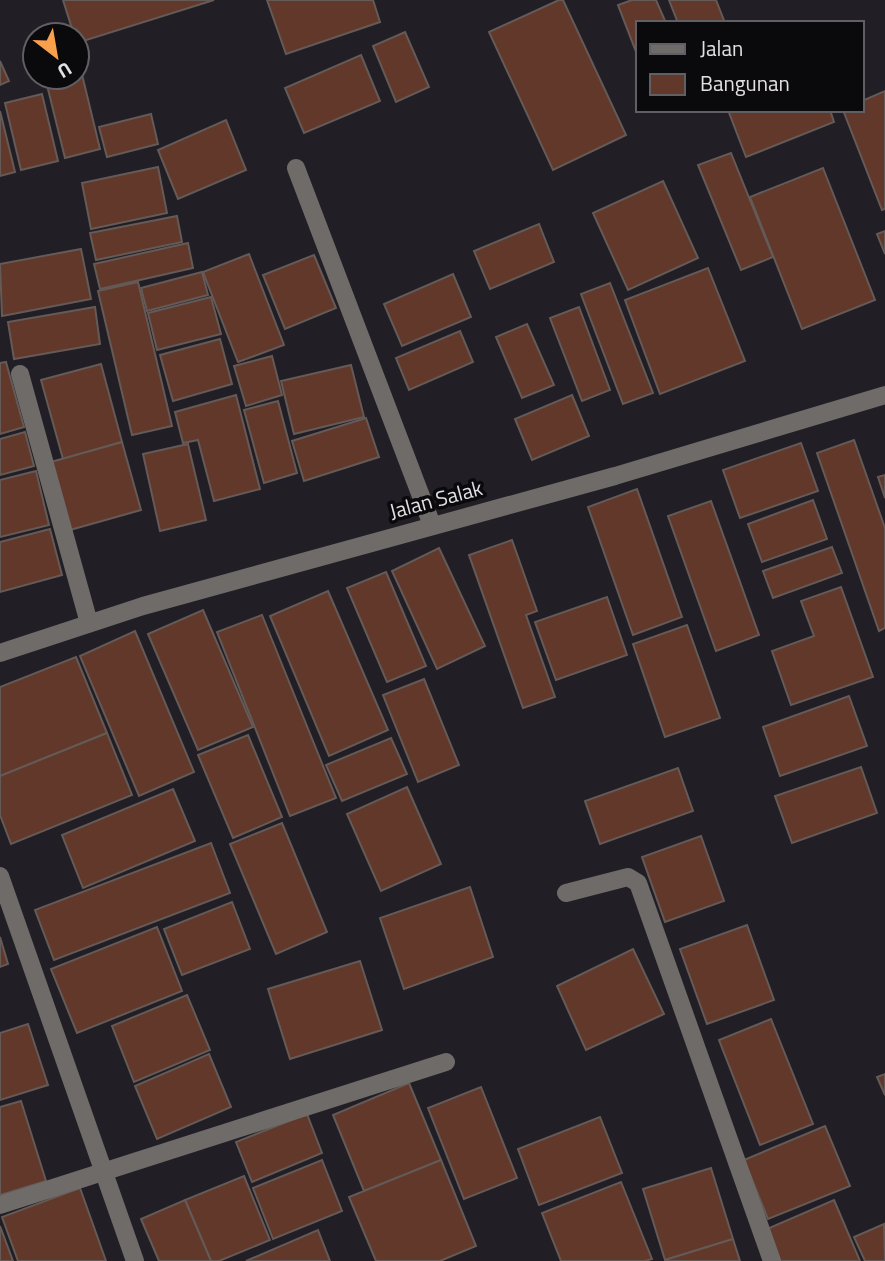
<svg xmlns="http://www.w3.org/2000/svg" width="885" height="1261" viewBox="0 0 885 1261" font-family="'Titillium Web',sans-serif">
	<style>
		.building { fill: #613829; stroke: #645a57; stroke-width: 2 }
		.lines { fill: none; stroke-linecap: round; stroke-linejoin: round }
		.minor { stroke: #6e6b68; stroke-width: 18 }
		.labels { text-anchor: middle; stroke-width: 7; stroke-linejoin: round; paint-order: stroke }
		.street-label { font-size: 21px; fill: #e3e0e5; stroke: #0a090c }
	</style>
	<rect width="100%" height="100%" fill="#221e25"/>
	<g class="building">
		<path d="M63,0H214L77,43V35H74Z"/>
		<path d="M267,0H373L380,22L286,54Z"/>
		<path d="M559,0H563L626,135L553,170L489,32Z"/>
		<path d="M632,0H656L666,23H638V57L618,5Z"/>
		<path d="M669,0H716L725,23H678Z"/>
		<path d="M405,32L429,87L396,102L373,46Z"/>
		<path d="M361,55L380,101L304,133L285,88Z"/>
		<path d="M0,61L9,81L0,85Z"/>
		<path d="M79,62L100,149L65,158L45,77H77V63Z"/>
		<path d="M885,91V209L882,210L843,110H862V101Z"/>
		<path d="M42,94L58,161L21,170L5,103Z"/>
		<path d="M728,110H830L834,122L746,157Z"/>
		<path d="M0,111L15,172L0,176Z"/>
		<path d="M151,114L158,144L107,157L99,127Z"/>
		<path d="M226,120L246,170L178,199L158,150Z"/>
		<path d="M731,153L773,257L741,270L698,165Z"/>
		<path d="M158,167L167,213L91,229L82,183Z"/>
		<path d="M823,168L875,300L802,329L750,197Z"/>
		<path d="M663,181L698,258L628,290L593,213Z"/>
		<path d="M177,216L182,242L96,260L90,233Z"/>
		<path d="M539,224L554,262L490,289L474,251Z"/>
		<path d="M885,231V254L877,234Z"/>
		<path d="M188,243L193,268L100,289L94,264Z"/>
		<path d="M81,249L91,299L2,316L0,264Z"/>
		<path d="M249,254L284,345L238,362L203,272Z"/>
		<path d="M314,255L336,308L285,329L263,275Z"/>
		<path d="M708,268L745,361L660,394L625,300Z"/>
		<path d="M202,272L208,295L147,311L141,288Z"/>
		<path d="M453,274L471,317L402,346L384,304Z"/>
		<path d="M138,282L172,426L132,435L98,291Z"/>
		<path d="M610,283L653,393L623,404L581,294Z"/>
		<path d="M211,297L221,334L157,350L148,313Z"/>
		<path d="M95,307L100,344L14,359L8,322Z"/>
		<path d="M579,307L610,390L582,401L550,318Z"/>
		<path d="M527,324L554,385L522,398L496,337Z"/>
		<path d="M460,331L473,362L409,390L396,358Z"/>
		<path d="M220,339L232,384L173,401L160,355Z"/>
		<path d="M272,356L282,395L246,406L234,366Z"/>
		<path d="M6,362L24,427L0,434V363Z"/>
		<path d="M101,364L122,442L63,459L41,380Z"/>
		<path d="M351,365L364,417L294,434L281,381Z"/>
		<path d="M236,395L260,489L214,501L198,440L183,443L175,412Z"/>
		<path d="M572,395L589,436L532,460L515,419Z"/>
		<path d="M278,401L297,473L264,483L244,410Z"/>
		<path d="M366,418L379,457L304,481L292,441Z"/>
		<path d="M25,432L34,466L0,475V439Z"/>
		<path d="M854,440L885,528V628L879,631L817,453Z"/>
		<path d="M122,442L141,510L70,530L51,462Z"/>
		<path d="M801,443L818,491L740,518L723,470Z"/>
		<path d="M188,444L206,520L160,531L143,454Z"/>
		<path d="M36,471L49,525L0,537V480Z"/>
		<path d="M885,475V498L878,477Z"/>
		<path d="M637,489L682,617L633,635L588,507Z"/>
		<path d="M813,500L827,539L762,562L748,524Z"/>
		<path d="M711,501L759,635L716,651L668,516Z"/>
		<path d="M50,529L62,575L0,592V542Z"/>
		<path d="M512,540L537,611L526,615L555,697L523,708L469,555Z"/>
		<path d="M832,547L842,573L773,598L763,571Z"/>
		<path d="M439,548L485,646L437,669L392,571Z"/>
		<path d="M386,572L426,666L387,682L347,588Z"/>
		<path d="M841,587L873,677L791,705L772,651L814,636L801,601Z"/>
		<path d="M328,591L388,730L329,756L270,616Z"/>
		<path d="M607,597L627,655L556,680L535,622Z"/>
		<path d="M203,610L253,727L198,750L148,634Z"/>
		<path d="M262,615L336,798L290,816L217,632Z"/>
		<path d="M687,625L720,718L665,737L633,644Z"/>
		<path d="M135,631L194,772L139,796L80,656Z"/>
		<path d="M76,657L107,733L0,776V687Z"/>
		<path d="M424,679L459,765L418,782L383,695Z"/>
		<path d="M849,696L867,746L780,776L763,727Z"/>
		<path d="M107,733L132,795L11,844L0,815V776Z"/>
		<path d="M248,735L282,817L233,838L198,755Z"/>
		<path d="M391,738L407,774L342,801L326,765Z"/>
		<path d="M861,767L877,813L792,843L775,796Z"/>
		<path d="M678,768L693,811L600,844L585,801Z"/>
		<path d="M407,787L441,864L381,891L347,814Z"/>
		<path d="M173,789L195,841L83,888L62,835Z"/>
		<path d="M282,823L327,932L276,954L230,844Z"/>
		<path d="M701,836L724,901L665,922L642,857Z"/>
		<path d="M211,843L230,893L54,960L35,910Z"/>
		<path d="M470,887L493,957L404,989L380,918Z"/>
		<path d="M232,902L250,949L182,975L164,929Z"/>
		<path d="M747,925L774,1000L707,1024L680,949Z"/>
		<path d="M157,927L182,991L77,1033L51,969Z"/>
		<path d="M0,937L8,964L0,967Z"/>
		<path d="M633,949L664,1014L586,1050L557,986Z"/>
		<path d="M360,961L382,1030L290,1059L268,989Z"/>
		<path d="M187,995L210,1050L134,1082L112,1026Z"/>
		<path d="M771,1019L813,1124L760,1145L719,1040Z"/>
		<path d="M28,1024L48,1085L0,1100V1033Z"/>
		<path d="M209,1054L231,1107L157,1139L135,1086Z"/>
		<path d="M885,1074V1095L877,1077Z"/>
		<path d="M409,1083L441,1160L364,1191L333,1115Z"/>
		<path d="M481,1087L517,1178L464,1199L428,1108Z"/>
		<path d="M21,1101L46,1181L0,1195V1107Z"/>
		<path d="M307,1114L322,1153L252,1182L236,1142Z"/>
		<path d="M600,1117L622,1173L539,1205L518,1149Z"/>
		<path d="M825,1126L850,1186L768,1219L744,1160Z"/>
		<path d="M322,1160L342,1211L273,1239L253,1188Z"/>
		<path d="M441,1160L476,1246L440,1261H376L349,1197Z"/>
		<path d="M711,1168L733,1239L665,1260L643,1189Z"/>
		<path d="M244,1176L270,1240L219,1261H211L185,1200Z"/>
		<path d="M621,1182L652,1259L645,1261H561L542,1213Z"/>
		<path d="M80,1188L106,1261H18L2,1217Z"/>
		<path d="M185,1200L211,1261H159L141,1219Z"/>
		<path d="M834,1200L860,1261H780L767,1229Z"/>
		<path d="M884,1224L885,1261H865L854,1237Z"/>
		<path d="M0,1226L13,1261H0Z"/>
		<path d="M318,1230L330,1261H246Z"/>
		<path d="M733,1239L740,1261H665V1260Z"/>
	</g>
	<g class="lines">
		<g class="minor">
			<path d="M296,168L432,525"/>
			<path d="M20,374L89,623"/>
			<path d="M0,653L143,606L615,476L885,395"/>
			<path d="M0,876L135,1261"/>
			<path d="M566,893L628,877L638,883L772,1261"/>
			<path d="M0,1205L446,1062"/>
		</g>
	</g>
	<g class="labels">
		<g class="street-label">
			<text transform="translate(436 500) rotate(-15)" y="7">Jalan Salak</text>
		</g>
	</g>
	<rect x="636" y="21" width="228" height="91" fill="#0a090c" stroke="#615f63" stroke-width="2"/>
	<rect x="650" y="44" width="35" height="10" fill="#6e6b68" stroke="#615f63" stroke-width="2"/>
	<text x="700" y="56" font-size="21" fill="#e3e0e5">Jalan</text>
	<rect x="650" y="74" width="35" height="21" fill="#613829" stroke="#615f63" stroke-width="2"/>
	<text x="700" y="91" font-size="21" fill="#e3e0e5">Bangunan</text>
	<g transform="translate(56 56) rotate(149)"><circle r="33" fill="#0a090c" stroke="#615f63" stroke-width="2"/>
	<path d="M0-5L12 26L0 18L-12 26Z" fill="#f8a04b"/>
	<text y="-10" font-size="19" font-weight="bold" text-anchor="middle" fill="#e3e0e5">U</text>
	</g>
</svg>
